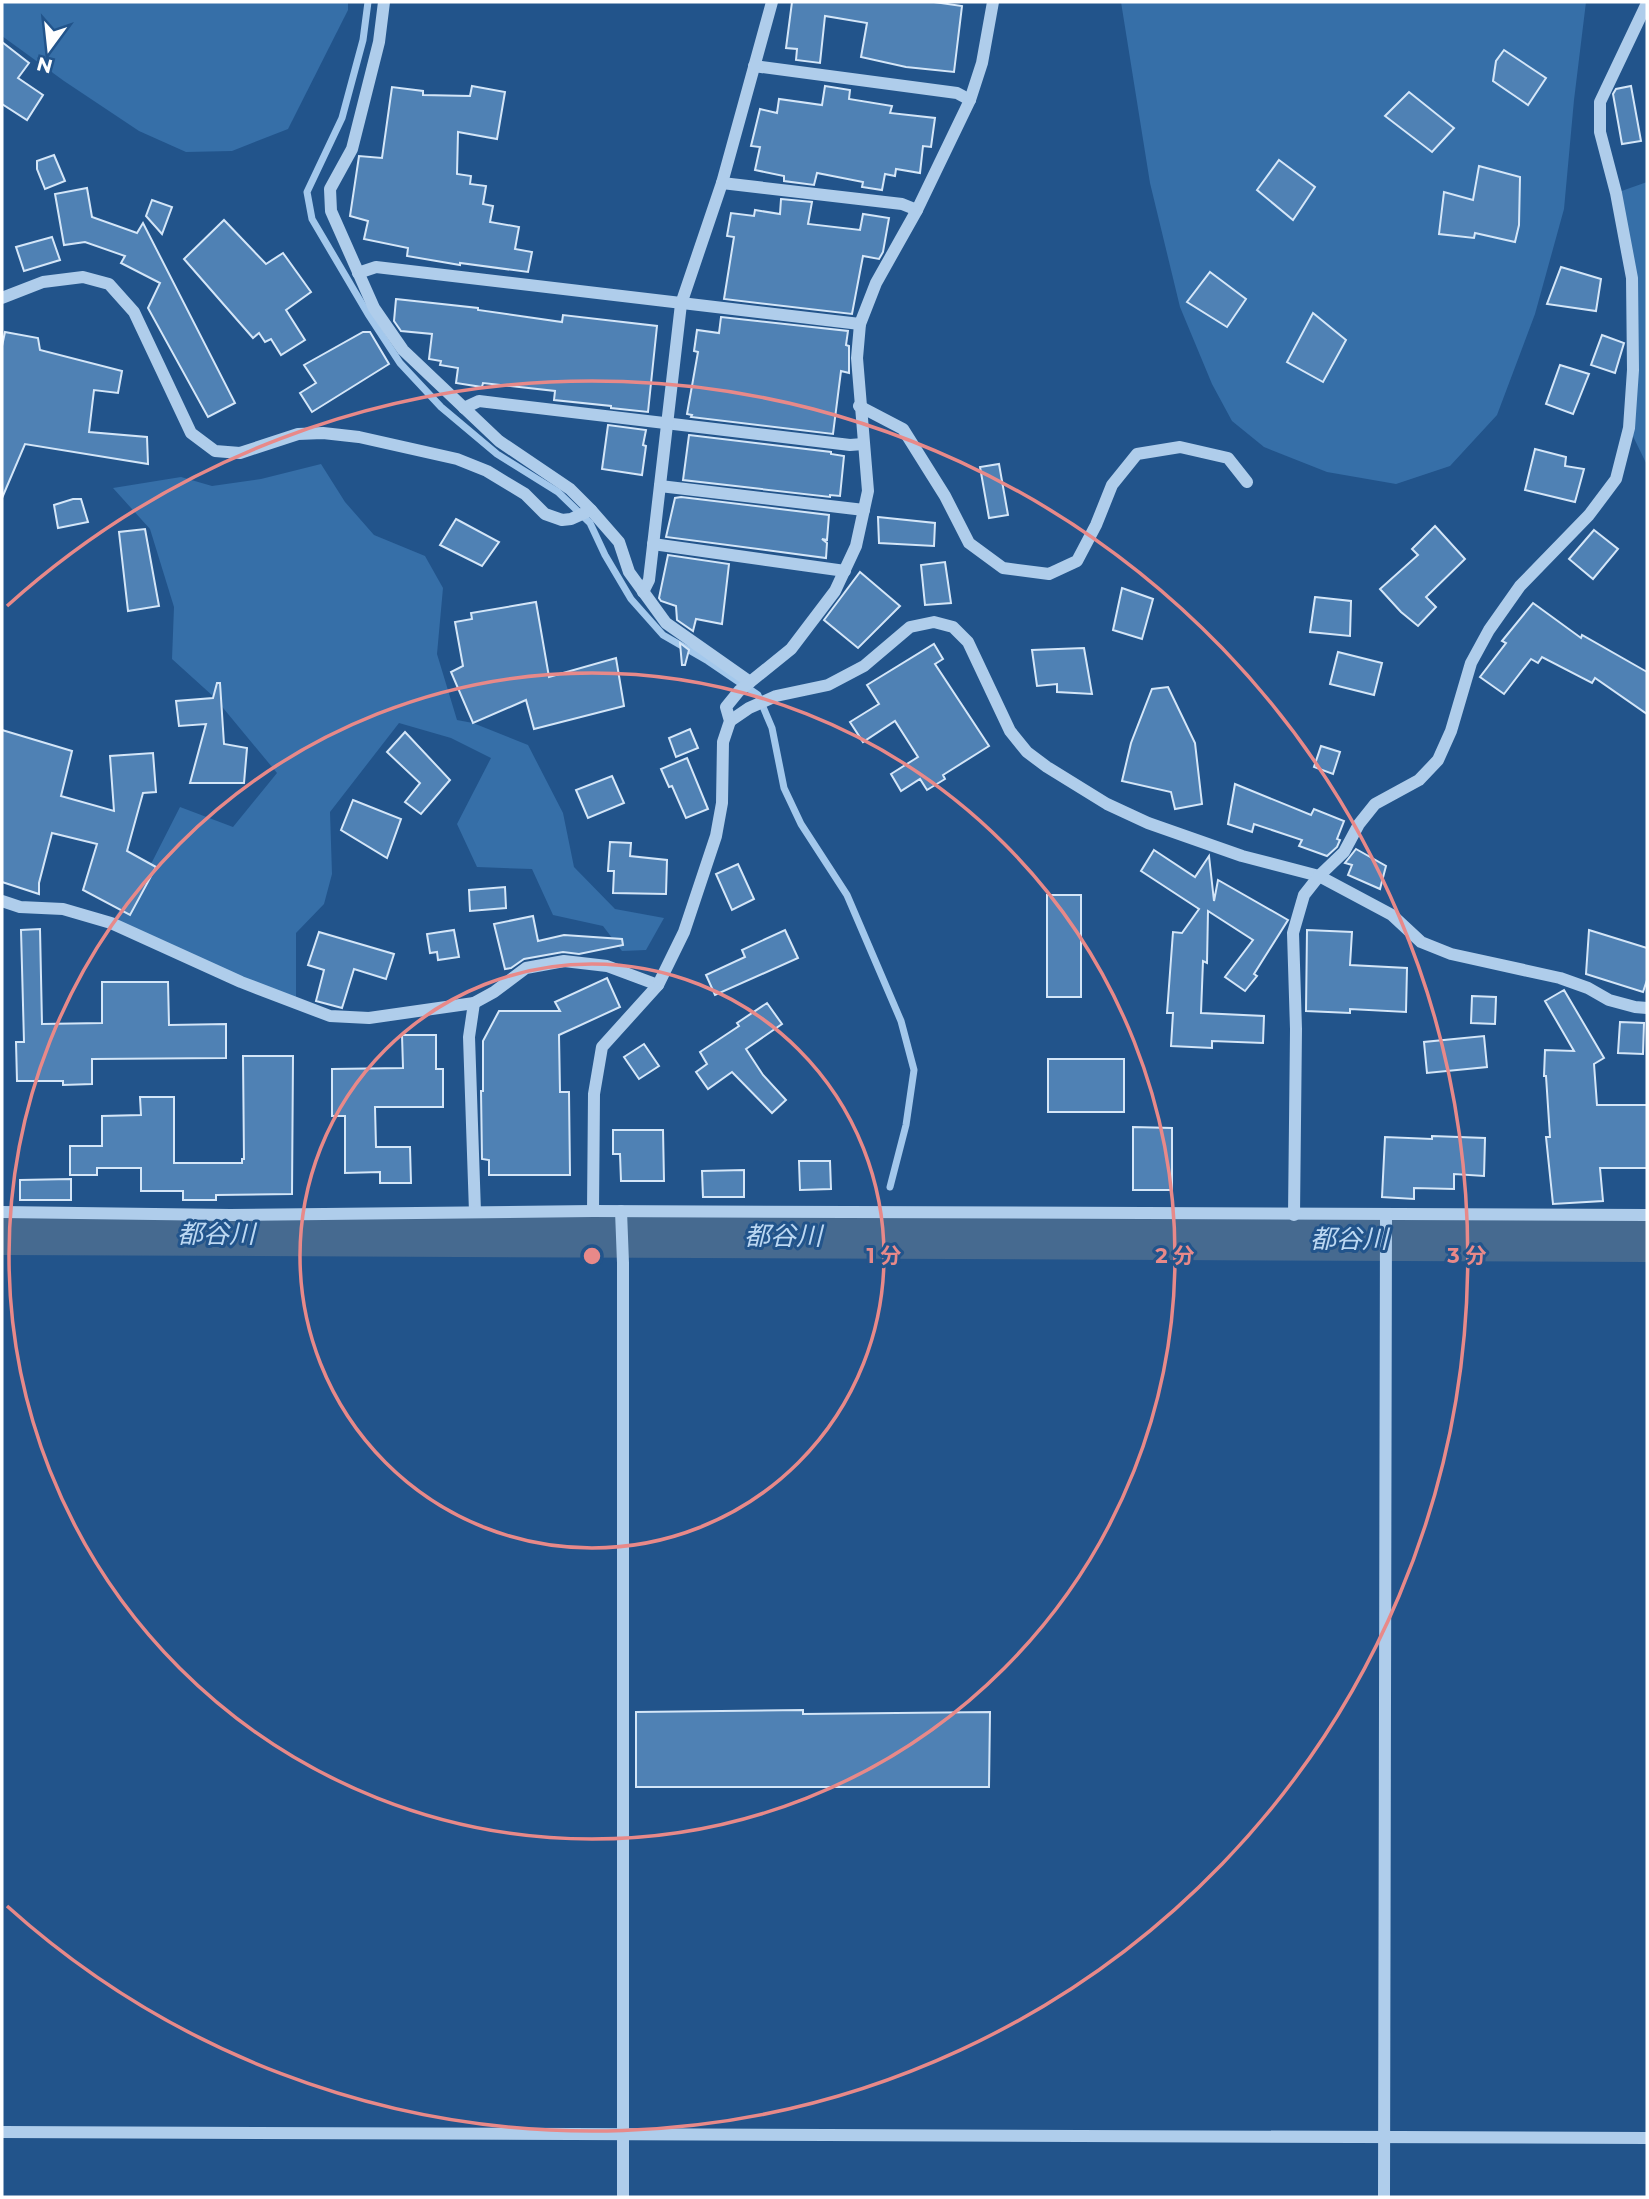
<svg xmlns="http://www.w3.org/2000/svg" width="1649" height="2199" viewBox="0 0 1649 2199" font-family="Montserrat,'Noto Sans JP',sans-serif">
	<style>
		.green { fill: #366fa8 }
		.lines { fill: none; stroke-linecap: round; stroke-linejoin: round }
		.stream { stroke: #a3c8ec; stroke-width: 7 }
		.river { stroke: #466a90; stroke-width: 44 }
		.building { fill: #4f81b4; stroke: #d4e6f8; stroke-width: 2 }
		.minor { stroke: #afcdeb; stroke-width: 12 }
		.ring { fill: none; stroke: #e88989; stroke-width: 3.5 }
		.labels { text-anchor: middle; stroke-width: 6; stroke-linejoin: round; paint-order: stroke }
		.water-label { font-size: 26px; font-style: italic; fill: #bbd7f2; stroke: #22548b }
		.centre { fill: #e88989; stroke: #22548b; stroke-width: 3.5 }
		.ring-label { font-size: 21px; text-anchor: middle; font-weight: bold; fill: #e88989; stroke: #22548b; stroke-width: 6; stroke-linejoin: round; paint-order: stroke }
	</style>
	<rect width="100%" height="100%" fill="#22548b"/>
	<g class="green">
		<path d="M2,2H348V10L288,129L232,151L186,152L139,131L64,81L2,36Z"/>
		<path d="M1121,2H1586L1574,100L1564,209L1535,314L1497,415L1450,466L1396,484L1327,472L1264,447L1232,421L1212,384L1180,307L1150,183Z"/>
		<path d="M1647,182V465L1629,428L1632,278L1616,193Z"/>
		<path d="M321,464L345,502L374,535L425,556L443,588L437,654L457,720L473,723L528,745L563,813L574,867L615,909L664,918L646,950L622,951L603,926L553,915L532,869L477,867L457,824L491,758L451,738L399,723L330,812L332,874L324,904L296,933V1003L111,923L152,862L180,807L233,827L277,773L214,697L172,659L174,607L150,529L113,488L181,477L212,486L261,479Z"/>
	</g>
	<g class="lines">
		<path class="stream" d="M368,2L363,40L342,118L307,192L312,219L368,314L400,363L441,407L497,454L558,492L590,523L605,555L631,599L663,635L708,661L758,695L772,728L784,788L801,824L847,895L901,1021L914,1070L906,1125L890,1187"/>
		<path class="river" d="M2,1233L1647,1240"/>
	</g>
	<g class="building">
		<path d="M792,2H934L962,6L954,72L906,67L861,57L867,23L825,16L820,63L796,60L797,49L786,48Z"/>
		<path d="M2,42L29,63L18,78L43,95L27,120L2,104Z"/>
		<path d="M1504,50L1546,78L1528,105L1493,81L1496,61Z"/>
		<path d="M472,86L505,92L497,139L458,132L457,174L471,176L470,184L486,186L483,204L493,206L490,222L519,227L515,249L532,252L528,272L460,263V265L407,256L408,248L364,239L368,221L350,216L359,156L382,158L392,87L423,91V95L470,96Z"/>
		<path d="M825,86L850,90L849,99L892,106L890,113L935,118L931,147L923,146L920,173L896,169L895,176L885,174L882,190L862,187L863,182L817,173L814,185L784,181V176L755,170L760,147L751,146L760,109L777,113L779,99L822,105Z"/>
		<path d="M1631,86L1641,141L1622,144L1613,94L1616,89Z"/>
		<path d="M1409,92L1454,128L1432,152L1385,116Z"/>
		<path d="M54,155L65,181L45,189L37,169V161Z"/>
		<path d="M1279,160L1315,187L1293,220L1257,190Z"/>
		<path d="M1479,166L1520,177L1519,225L1515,242L1475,233L1474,238L1439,234L1444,192L1473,200Z"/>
		<path d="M87,188L92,217L137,233L143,223L235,403L208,417L148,308L160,283L121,263L125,256L85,242L64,245L55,194Z"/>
		<path d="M781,199L812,202L808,224L860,230L863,214L889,218L883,252L879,259L863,256L852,314L724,299L734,237L727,236L731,213L754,216L755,210L780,214Z"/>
		<path d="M152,200L172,207L162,234L146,216Z"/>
		<path d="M224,220L266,264L283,253L311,292L286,310L305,340L281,355L271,339L265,342L259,333L253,338L184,259Z"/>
		<path d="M52,237L60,260L24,271L16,247Z"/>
		<path d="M1561,267L1601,279L1596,311L1547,304Z"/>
		<path d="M1210,272L1246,299L1227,327L1187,302Z"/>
		<path d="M396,299L478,308V310L562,322L563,315L657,326L648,412L611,408V406L554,400L555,391L483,383L482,387L456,383L458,368L440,365L441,361L429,359L432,334L401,331L394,321Z"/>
		<path d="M1313,313L1346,340L1323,382L1287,362Z"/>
		<path d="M721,317L848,331L846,345L849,346V373L841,371L833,434L691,417L692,415L687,414L698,352L694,351L697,330L719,333Z"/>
		<path d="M5,332L38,338L40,350L122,371L118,393L94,390L89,432L147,437L148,464L25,444L2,498V346Z"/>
		<path d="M363,332H370L389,364L312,412L300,393L316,383L304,365Z"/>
		<path d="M1602,335L1624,343L1615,373L1591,365Z"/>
		<path d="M1560,365L1589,374L1573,414L1546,404Z"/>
		<path d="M608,425L646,430L643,445L646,446L642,475L602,469Z"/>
		<path d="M689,435L831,452V454L844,456L840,496L830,495V497L683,480Z"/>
		<path d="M1535,449L1566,457L1565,466L1584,469L1575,502L1525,490Z"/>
		<path d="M999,464L1008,515L989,518L980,467Z"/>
		<path d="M681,497L829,515L827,540L822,539L827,543L826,558L666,537L675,498Z"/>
		<path d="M73,499H81L88,522L58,528L54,505Z"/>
		<path d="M878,517L935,523L934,546L879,543Z"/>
		<path d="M456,519L499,542L482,566L440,545Z"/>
		<path d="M1435,526L1465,559L1426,597L1436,607L1418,626L1401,612L1380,589L1418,555L1412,549Z"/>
		<path d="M145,529L159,606L128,611L119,532Z"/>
		<path d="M1594,530L1618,549L1593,579L1569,559Z"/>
		<path d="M668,555L729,564L722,624L696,619L693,631L677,620L676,606L661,601L659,598Z"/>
		<path d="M945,562L951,603L925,605L921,565Z"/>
		<path d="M860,572L900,606L858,648L824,620Z"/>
		<path d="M1122,588L1153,599L1142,639L1113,630Z"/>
		<path d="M1315,597L1351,601L1350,636L1310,632Z"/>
		<path d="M536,602L549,677L616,658L624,706L534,729L526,700L473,723L451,672L463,666L455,622L472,619L471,613Z"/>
		<path d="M1533,603L1581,638L1582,635L1647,672V714L1595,678L1592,683L1542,657L1538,663L1531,659L1504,694L1480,677L1506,643L1502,641Z"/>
		<path d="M680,643L689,650L685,665H682Z"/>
		<path d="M934,644L943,659L935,664L989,746L943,775L945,779L927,790L920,779L901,791L891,774L918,757L895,721L863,742L850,722L879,704L867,685Z"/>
		<path d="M1084,648L1092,694L1057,692V684L1037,686L1032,650Z"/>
		<path d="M1338,652L1382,663L1374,695L1330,684Z"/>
		<path d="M217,683H220L224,744L247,748L244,783H190L206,724L179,726L176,701L213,698Z"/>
		<path d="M1168,687L1195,743L1202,804L1175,809L1171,792L1122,781L1131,743L1152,689Z"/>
		<path d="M690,729L698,748L676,757L669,738Z"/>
		<path d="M2,730L72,751L61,796L114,811L110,756L153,753L156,792L143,793L127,851L156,867L130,915L83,890L97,844L52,833L39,883V894L2,882Z"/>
		<path d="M405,732L450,780L421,814L405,802L420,783L387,752Z"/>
		<path d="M1321,746L1340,752L1333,774L1314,767Z"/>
		<path d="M687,758L708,809L686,818L672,786L669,787L661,769Z"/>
		<path d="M612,776L624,803L588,818L576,790Z"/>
		<path d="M1235,784L1311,815L1314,809L1344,821L1337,839L1340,840L1337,847L1327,856L1299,846L1302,840L1254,824L1252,832L1228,824Z"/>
		<path d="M353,800L401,819L387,858L341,830Z"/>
		<path d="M610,842L631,843L630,856L667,860L666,894L613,893L614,871H608Z"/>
		<path d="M1356,849L1386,866L1380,889L1348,875L1352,865L1345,863Z"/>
		<path d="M1154,850L1195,877L1209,856L1214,901L1218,880L1288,920L1254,974L1257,976L1245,991L1225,977L1253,940L1208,911L1207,963L1203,961L1201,1013L1264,1016L1263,1043L1212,1041V1048L1171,1046L1173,1013H1167L1173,932L1182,933L1199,909L1141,871Z"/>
		<path d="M738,864L754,899L732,910L716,874Z"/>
		<path d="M505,887L506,908L470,911L469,890Z"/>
		<rect x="1047" y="895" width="34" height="102"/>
		<path d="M533,916L538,941L564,935L622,939L623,945L579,954L563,952L524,959L511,968L505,969L494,924Z"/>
		<path d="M40,929L42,1024L102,1023V982H168L169,1025L226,1024V1058L92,1059V1084L63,1085V1081H17L16,1042H24L21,930Z"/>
		<path d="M454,930L459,957L438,960L437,952L430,953L427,934Z"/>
		<path d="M785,930L798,958L715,995L706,975L745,957L742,950Z"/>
		<path d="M1307,930L1352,932L1350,965L1407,968L1406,1012L1350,1009V1013L1306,1011Z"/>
		<path d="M1589,930L1647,948V980L1643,992L1586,974Z"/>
		<path d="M319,932L394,954L386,979L354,969L342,1008L316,1001L324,970L308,965Z"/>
		<path d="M607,978L620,1007L559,1035L560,1092H569L570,1175H489V1160L482,1159L481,1091H483V1041L499,1011H560L555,1002Z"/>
		<path d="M1564,990L1604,1058L1594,1064L1597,1105H1647V1168H1600L1603,1201L1553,1204L1546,1137H1550L1546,1076H1544L1545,1050L1574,1051L1545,1001Z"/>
		<path d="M1472,996L1496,997L1495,1024L1471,1023Z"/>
		<path d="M767,1003L782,1024L746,1049L763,1075L786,1100L772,1113L732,1072L708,1089L696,1072L707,1064L700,1052L739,1026L737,1023Z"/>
		<path d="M1620,1022L1644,1023L1643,1054L1618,1053Z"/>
		<path d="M402,1035H436V1069H443V1107H375L376,1147H410L411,1183H380V1172L345,1173V1116H332V1069L403,1068Z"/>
		<path d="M1484,1036L1487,1067L1427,1073L1424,1042Z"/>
		<path d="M644,1044L659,1066L639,1079L624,1057Z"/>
		<path d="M243,1056H293L292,1194L216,1195V1200H183V1191H141V1168H97V1175H70V1146H102V1116L141,1115L140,1097H174V1163H242V1159H244Z"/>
		<rect x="1048" y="1059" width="76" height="53"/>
		<path d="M1133,1127L1172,1128V1190H1133Z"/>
		<path d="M613,1130H663L664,1181H621L620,1154H613Z"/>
		<path d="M1432,1136L1485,1138L1484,1176L1454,1174V1189L1414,1188V1199L1382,1197L1385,1137L1432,1139Z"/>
		<path d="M799,1161H830L831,1189L800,1190Z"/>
		<path d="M744,1170V1197H703L702,1171Z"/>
		<path d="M71,1179V1200H20V1180Z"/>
		<path d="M803,1710V1714L990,1712L989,1787H636V1712Z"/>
	</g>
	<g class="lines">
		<g class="minor">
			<path d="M384,2L379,42L352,149L330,189L331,211L374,308L403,350L499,441L570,489L591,510L619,542L629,572L666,623L750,682"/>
			<path d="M754,66L957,93L970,100"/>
			<path d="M722,183L902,204L917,210"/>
			<path d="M358,273L376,267L860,324"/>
			<path d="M2,298L43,282L83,277L109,284L134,312L191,433L215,451L240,453L298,434L323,433L359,437L457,459L487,471L525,494L545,514L562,520L571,519L591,510"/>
			<path d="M859,406L903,429L945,496L969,543L1003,568L1049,574L1077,561L1096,525L1112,485L1137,454L1180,447L1228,458L1247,482"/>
			<path d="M464,408L479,401L850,445L863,444"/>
			<path d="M660,486L864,510"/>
			<path d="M653,544L845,571"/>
			<path d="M643,592L649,580L681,304L722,183L772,2"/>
			<path d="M730,721L749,708L776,696L828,685L864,666L910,627L934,622L953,627L968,642L1010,731L1027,752L1047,767L1107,804L1148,823L1242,856L1319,876L1392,915L1421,942L1451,954L1560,978L1588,988L1609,1000L1635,1007L1647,1008"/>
			<path d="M2,901L20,907L63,909L111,923L241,982L330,1016L369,1018L474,1003L494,992L526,968L564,961L607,966L658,985"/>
			<path d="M474,1003L469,1037L475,1212"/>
			<path d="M593,1211L594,1094L602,1047L658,985L684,932L716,836L722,803L723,742L730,721L726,707L739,691L791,649L835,591L856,546L868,491L857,358L860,324L876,283L917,210L970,100L982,63L993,2"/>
			<path d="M621,1211L623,1263V2197"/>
			<path d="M2,1212L230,1215L593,1211L1647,1215"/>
			<path d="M1294,1215L1296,1029L1293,933L1304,895L1319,876L1344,852L1359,824L1375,804L1419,780L1438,760L1451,731L1471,663L1489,630L1520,586L1589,515L1616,479L1629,428L1633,370L1632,278L1616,193L1600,132V102L1647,3"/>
			<path d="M2,2132L1647,2138"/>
			<path d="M1384,2197L1386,1215"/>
		</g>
	</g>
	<g class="ring">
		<circle cx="592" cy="1256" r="292"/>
		<circle cx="592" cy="1256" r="583"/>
		<path d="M7 606A875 875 0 1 1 7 1906"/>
	</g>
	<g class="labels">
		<g class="water-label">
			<text x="216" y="1243">都谷川</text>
			<text x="783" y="1245">都谷川</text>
			<text x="1349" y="1248">都谷川</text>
		</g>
	</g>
	<circle cx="592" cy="1256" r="10" class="centre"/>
	<g class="ring-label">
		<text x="884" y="1263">1 分</text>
		<text x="1175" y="1263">2 分</text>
		<text x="1467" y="1263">3 分</text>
	</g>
	<rect width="1649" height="2199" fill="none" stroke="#ffffff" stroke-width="7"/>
	<g transform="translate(49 49) rotate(195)" stroke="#22548b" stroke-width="5" paint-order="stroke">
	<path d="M0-5L12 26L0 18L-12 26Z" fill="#ffffff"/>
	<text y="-10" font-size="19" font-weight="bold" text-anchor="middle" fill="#ffffff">N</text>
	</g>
</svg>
